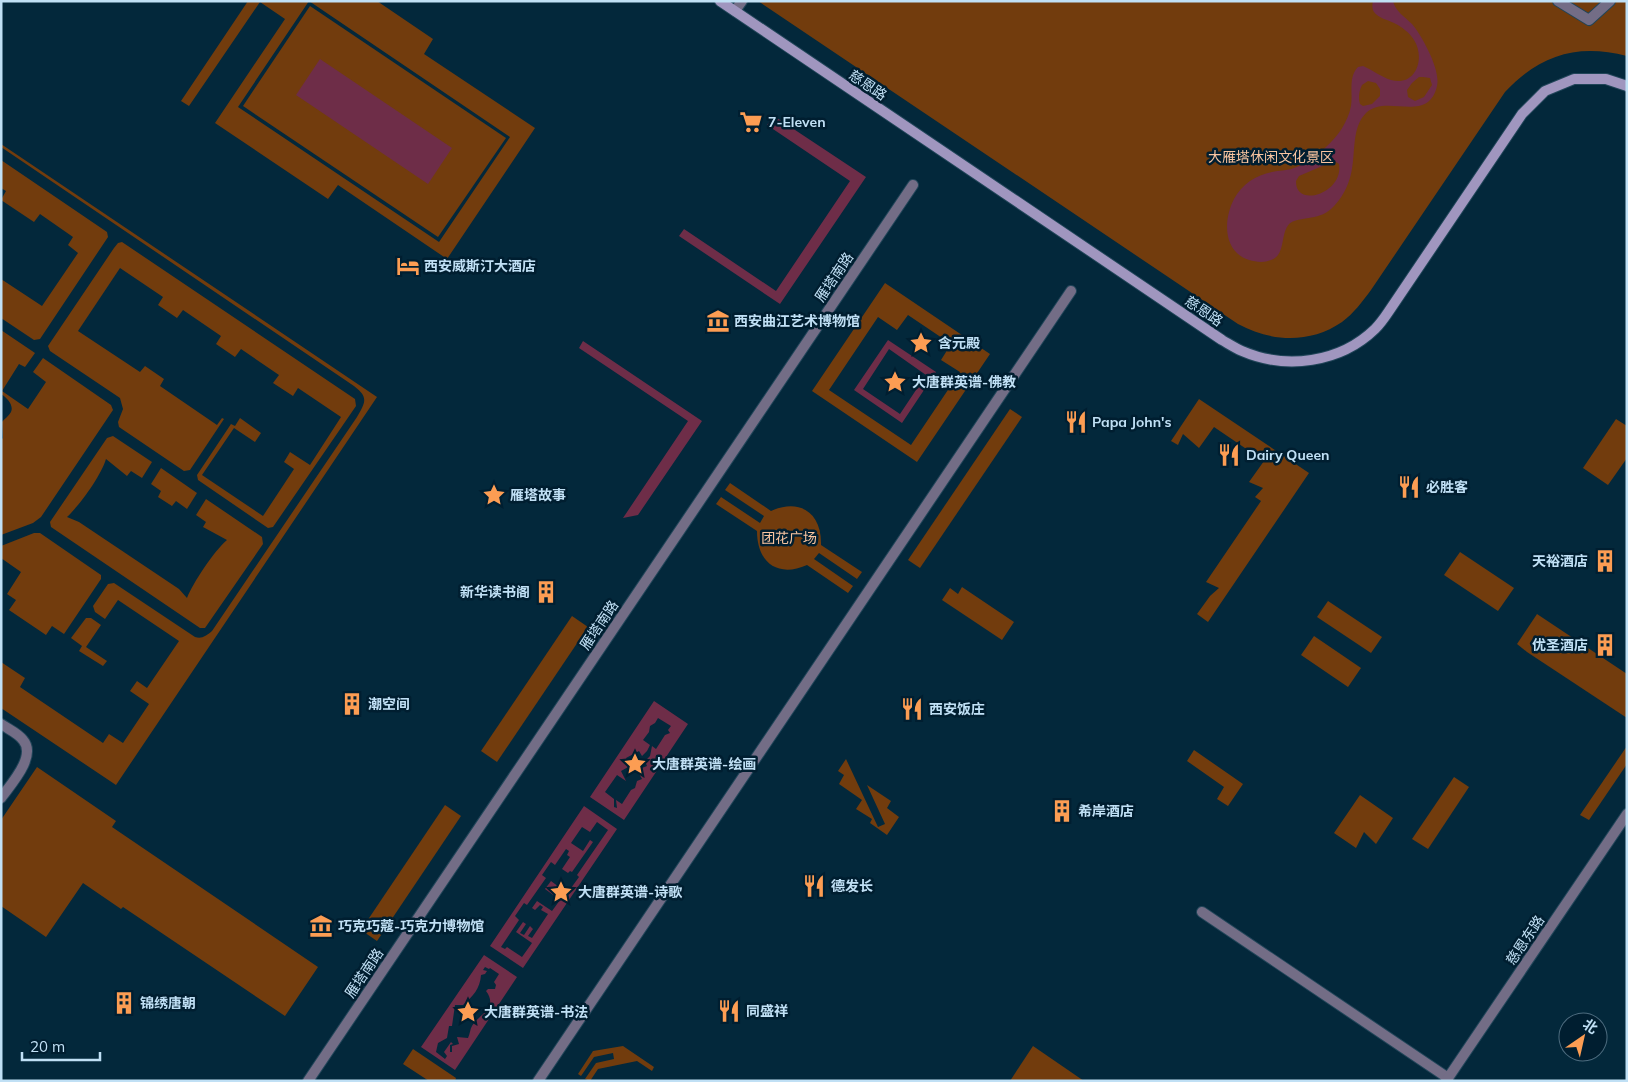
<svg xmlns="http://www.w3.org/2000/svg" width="1628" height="1082" viewBox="0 0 1628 1082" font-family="Mulish,'Noto Sans SC',sans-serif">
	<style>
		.green { fill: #723c0d; fill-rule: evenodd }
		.water { fill: #6e2d48; fill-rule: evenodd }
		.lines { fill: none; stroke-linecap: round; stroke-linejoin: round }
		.minor-casing { stroke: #214559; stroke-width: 12 }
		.tertiary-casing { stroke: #214559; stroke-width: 12 }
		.secondary-casing { stroke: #214559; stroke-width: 12 }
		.minor { stroke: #736d86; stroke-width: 10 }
		.tertiary { stroke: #736d86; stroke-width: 10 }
		.secondary { stroke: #a096bf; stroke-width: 10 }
		.labels { text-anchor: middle; stroke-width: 5; stroke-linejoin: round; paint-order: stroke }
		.street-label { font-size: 14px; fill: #c0e0f5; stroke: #001e30 }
		.poi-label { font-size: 14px; font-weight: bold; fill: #c0e0f5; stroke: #001e30; text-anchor: start }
		.park-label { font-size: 14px; fill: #f9c5a0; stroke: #001e30 }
	</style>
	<rect width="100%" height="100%" fill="#03283b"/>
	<g class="green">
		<path d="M248,1H377L433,39L424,54L535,128L447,259L338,185L328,199L215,123L285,19L260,2L189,106L181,101ZM309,1L510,137L439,242L238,107Z"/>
		<path d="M758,1H1627V56C1577,43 1540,55 1505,92L1371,290C1362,302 1354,313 1342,322C1310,344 1271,342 1238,324Z"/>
		<path d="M310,6L506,138L438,237L243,106Z"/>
		<path d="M1,144L377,397L116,785L1,708V662L25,678L20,687L103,743L109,734L123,743L149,704L130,691L137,681L147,688L179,641L118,600L105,619L95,612L93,606L108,584L114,583L195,637C202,639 206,636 212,631L357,417C367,400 368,396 351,384L1,147Z"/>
		<path d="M1,160L107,232L108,237L40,339L34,340L1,318V279L42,306L78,253L68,245L73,237L40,214L34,222L1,200L6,191L1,188Z"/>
		<path d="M122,242L355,399L356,406L273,527L268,528L198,480L197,475L231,424L235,426L240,418L261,433L255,442L234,428L202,475L263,516L294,469L284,462L290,452L310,465L341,417L298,388L293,396L273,383L279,375L241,349L235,357L216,344L221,336L183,310L177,318L158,305L163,297L120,268L78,331L140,372L145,366L164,379L160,386L217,425L222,418L224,419L190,470L184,471L119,427L118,422L123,409L120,398L50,351L48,346L52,340L114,248L118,243Z"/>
		<path d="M885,283L990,354L917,462L812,391ZM908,315L951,344L941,360L960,372L911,445L829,390L878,317L897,330Z"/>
		<path d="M1,330L35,353L25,367L19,364L2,391L28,409L46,382L33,372L43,358L111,405L113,410L41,517L33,523L1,535V440L3,438L2,422C4,419 9,416 11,412C14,405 7,398 1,394Z"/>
		<path d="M1199,399L1309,473L1208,622L1197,614L1210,596L1219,588L1206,582L1261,501L1255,497L1263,488L1249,482L1264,461L1214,427L1199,448L1183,434L1178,445L1171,441Z"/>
		<path d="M1010,409L1022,417L920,568L908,560Z"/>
		<path d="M1616,419L1627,426V458L1608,485L1583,468Z"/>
		<path d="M113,436L152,462L142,478L131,471L127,476L106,459C101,476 79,506 67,517L79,522L179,589L187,598C193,583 214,551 227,540L203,527L206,522L196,515L206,499L262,537L263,544L205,628H200L51,527L50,522L107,438Z"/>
		<path d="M161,468L197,493L187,509L176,501L172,506L158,497L161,491L151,484Z"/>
		<path d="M730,483L771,511C800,498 822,513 821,545L862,572L857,579L819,553L814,559L853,586L848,593L807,565C778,578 757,563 757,531L716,504L721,497L760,523L764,516L725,490Z"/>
		<path d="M34,533H40L101,575V579L64,634L52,626L46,635L9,610L16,600L7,594L21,572L1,558V546Z"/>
		<path d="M1460,552L1514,588L1498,611L1444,575Z"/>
		<path d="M962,587L1014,622L1002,640L942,600L950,588L958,594Z"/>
		<path d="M1328,601L1382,637L1371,653L1317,617Z"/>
		<path d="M1537,614L1627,674V718L1527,652L1517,644Z"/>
		<path d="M572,616L588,627L497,762L481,751Z"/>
		<path d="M86,618H91L101,625L86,647L107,661L103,666L79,651L82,646L71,638Z"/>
		<path d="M1314,636L1361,668L1348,687L1301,655Z"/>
		<path d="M1627,746V764L1589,820L1580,815Z"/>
		<path d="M1194,750L1243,784L1228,806L1217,799L1224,787L1187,761Z"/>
		<path d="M846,759L878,827L885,824L867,785L891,801L887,808L899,817L887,835L870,823L872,819L856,809L862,800L839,784L844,775L838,771Z"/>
		<path d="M37,767L116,821L112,827L318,967L285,1016L123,907L121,909L83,883L46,937L1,906V820Z"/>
		<path d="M1454,777L1469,787L1428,849L1412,839Z"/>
		<path d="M1360,795L1393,818L1376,844L1364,832L1356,848L1334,833Z"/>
		<path d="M445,805L461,816L377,941L361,930Z"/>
		<path d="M623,1046L654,1067L652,1071L637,1061L598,1069L590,1081L585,1079L596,1063L614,1059L613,1053L594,1057L581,1076L578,1074L593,1051Z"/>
		<path d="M1033,1046L1084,1081H1010Z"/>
		<path d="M413,1049L456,1078L455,1081H429L403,1064Z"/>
	</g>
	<g class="water">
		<path d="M1373,1H1393C1395,11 1405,17 1412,24C1422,36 1441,70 1437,86C1428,125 1386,93 1366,113C1351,128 1356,154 1351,174C1348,187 1341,200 1331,209C1318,221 1298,216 1289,224C1280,234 1286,255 1271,260C1264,263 1256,262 1249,260C1223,252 1223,220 1234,199C1242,184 1256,175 1272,172C1279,170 1287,171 1294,168C1306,164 1317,155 1326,147C1338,136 1348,122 1351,106C1353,93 1348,77 1358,67L1363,66C1373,70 1381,77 1391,80C1415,87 1426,59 1414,40C1410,33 1402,27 1394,23C1388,20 1378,18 1374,12C1372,9 1372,5 1373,1ZM1419,77H1423L1430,78L1432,85L1424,97L1415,101L1408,97L1407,90L1412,83ZM1368,81L1376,83L1380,89V96L1372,104L1363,106L1360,104C1358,98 1359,91 1362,85ZM1336,162L1339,164C1344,193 1295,209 1296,181L1299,176L1327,164Z"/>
		<path d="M320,59L452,148L428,184L296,95Z"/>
		<path d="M774,116L866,177L780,304L679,236L684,229L776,291L850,181L767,125Z"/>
		<path d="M888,340L936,372L902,423L854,390ZM889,349L926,375L900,414L863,389Z"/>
		<path d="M583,341L702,421L638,515L623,518L688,421L579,348Z"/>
		<path d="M654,701L688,724L624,820L590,797ZM658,718L671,726L668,730L670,733L665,735L656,749L652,746L650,756L645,761L647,766L637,770L642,779L637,781L635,788L631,790L622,804L616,800L617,808L614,807V799L605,792L617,775L626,781L621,771L630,766L626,758L639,751L642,756L647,751L650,745L643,740L649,732L650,726L655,723Z"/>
		<path d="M584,806L617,829L523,968L490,946ZM597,822L608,830L577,875L579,877L571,888L569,887L562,897L555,892L559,887L551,881L545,889L560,900L552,911L537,901L532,908L535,910L540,905L543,907L541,910L548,914L532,938L528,936L533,929L530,926L524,935L520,933L526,924L523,922L516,932L532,943L522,957L507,947L505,949L501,947L519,920L515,916L524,903L527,905L546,878L542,875L551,862L555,865L566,849L569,851L567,855L570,857L562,869L568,873L570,871L572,872L593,842L590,840L583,851L571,843L582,827L590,832Z"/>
		<path d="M484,955L517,977L455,1070L421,1047ZM485,967L489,969L490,968L499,974L494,982L496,985L495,989H488L486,991C499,1008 478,1015 472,1026C470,1029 470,1034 468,1038L457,1037L459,1044L452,1046V1052H450V1045L453,1044L451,1042L444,1052L447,1056L445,1059L436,1052L438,1043L447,1038L449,1026H452L455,1005H463C473,996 480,989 481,975L485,974L487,971L483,970Z"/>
	</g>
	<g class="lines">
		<defs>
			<g id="minor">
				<path d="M1558,1L1589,20L1610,1"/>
				<path d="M735,11L742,1"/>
				<path d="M1,724C8,729 18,733 23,740C37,756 11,784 1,798"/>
				<path d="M1202,912L1448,1078"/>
				<path d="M308,1081L913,185"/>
				<path d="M538,1081L1071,291"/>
			</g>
			<path id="tertiary" d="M1446,1081L1627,814"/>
			<path id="secondary" d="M720,1L1222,340C1229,344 1235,348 1242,351C1286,370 1340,363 1375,329C1380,324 1385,317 1389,311L1522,114L1545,91L1574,79H1606L1627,86"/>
		</defs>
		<use href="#minor" class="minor-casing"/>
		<use href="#tertiary" class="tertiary-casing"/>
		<use href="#secondary" class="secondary-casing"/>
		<use href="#minor" class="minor"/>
		<use href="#tertiary" class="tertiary"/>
		<use href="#secondary" class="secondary"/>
	</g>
	<defs>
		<symbol id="supermarket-bare" viewBox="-9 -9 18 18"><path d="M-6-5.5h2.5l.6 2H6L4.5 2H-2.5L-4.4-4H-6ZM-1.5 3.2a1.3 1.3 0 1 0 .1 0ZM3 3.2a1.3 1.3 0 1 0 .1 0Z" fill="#fc9d53" stroke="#001e30" stroke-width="2.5" paint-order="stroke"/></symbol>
		<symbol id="hotel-bare" viewBox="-9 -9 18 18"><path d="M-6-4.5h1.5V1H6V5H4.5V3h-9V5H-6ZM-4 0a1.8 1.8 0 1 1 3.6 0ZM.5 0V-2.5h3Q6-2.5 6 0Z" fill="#fc9d53" stroke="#001e30" stroke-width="2.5" paint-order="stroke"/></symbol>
		<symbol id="museum-bare" viewBox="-9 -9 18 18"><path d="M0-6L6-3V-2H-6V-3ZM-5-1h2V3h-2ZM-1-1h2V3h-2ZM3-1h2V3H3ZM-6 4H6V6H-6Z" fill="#fc9d53" stroke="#001e30" stroke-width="2.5" paint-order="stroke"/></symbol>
		<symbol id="sight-bare" viewBox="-9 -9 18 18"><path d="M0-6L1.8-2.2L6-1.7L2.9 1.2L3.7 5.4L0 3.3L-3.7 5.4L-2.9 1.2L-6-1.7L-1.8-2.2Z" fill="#fc9d53" stroke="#001e30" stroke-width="2.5" paint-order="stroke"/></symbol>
		<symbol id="restaurant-bare" viewBox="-9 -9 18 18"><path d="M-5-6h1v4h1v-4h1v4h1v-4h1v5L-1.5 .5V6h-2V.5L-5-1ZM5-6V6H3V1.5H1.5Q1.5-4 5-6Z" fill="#fc9d53" stroke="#001e30" stroke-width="2.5" paint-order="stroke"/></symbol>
		<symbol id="building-bare" viewBox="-9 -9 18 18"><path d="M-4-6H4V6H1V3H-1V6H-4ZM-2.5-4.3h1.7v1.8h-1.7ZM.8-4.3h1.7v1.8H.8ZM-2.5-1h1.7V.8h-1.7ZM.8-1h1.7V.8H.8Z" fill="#fc9d53" stroke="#001e30" stroke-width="2.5" paint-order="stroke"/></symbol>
	</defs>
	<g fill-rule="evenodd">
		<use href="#supermarket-bare" x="735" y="106" width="32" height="32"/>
		<use href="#hotel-bare" x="392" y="250" width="32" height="32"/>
		<use href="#museum-bare" x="702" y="305" width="32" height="32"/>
		<use href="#sight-bare" x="905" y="327" width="32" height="32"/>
		<use href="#sight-bare" x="879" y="366" width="32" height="32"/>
		<use href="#restaurant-bare" x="1060" y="406" width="32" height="32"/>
		<use href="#restaurant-bare" x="1213" y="439" width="32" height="32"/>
		<use href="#restaurant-bare" x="1393" y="471" width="32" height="32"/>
		<use href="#sight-bare" x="478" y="479" width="32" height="32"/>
		<use href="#building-bare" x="1589" y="545" width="32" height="32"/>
		<use href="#building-bare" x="530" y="576" width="32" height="32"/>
		<use href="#building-bare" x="1589" y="629" width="32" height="32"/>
		<use href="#building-bare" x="336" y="688" width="32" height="32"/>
		<use href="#restaurant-bare" x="896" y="693" width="32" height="32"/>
		<use href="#sight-bare" x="619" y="748" width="32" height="32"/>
		<use href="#building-bare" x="1046" y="795" width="32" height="32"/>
		<use href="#restaurant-bare" x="798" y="870" width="32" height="32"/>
		<use href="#sight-bare" x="545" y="876" width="32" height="32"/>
		<use href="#museum-bare" x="305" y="910" width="32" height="32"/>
		<use href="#building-bare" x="108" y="987" width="32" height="32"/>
		<use href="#restaurant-bare" x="713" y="995" width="32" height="32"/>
		<use href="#sight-bare" x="452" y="996" width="32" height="32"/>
	</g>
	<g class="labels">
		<g class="street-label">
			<text transform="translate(868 85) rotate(34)" y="5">慈恩路</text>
			<text transform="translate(834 277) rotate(-56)" y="5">雁塔南路</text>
			<text transform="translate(1204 311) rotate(34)" y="5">慈恩路</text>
			<text transform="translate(599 625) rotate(-56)" y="5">雁塔南路</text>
			<text transform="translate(1525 940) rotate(-56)" y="5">慈恩东路</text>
			<text transform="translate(364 973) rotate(-56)" y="5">雁塔南路</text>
		</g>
		<g class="poi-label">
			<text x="768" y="127">7-Eleven</text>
			<text x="424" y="271">西安威斯汀大酒店</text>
			<text x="734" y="326">西安曲江艺术博物馆</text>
			<text x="938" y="348">含元殿</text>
			<text x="912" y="387">大唐群英谱-佛教</text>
			<text x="1092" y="427">Papa John's</text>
			<text x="1246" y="460">Dairy Queen</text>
			<text x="1426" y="492">必胜客</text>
			<text x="510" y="500">雁塔故事</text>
			<text x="1588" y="566" text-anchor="end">天裕酒店</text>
			<text x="530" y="597" text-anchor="end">新华读书阁</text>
			<text x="1588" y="650" text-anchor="end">优圣酒店</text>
			<text x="368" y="709">潮空间</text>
			<text x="929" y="714">西安饭庄</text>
			<text x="652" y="769">大唐群英谱-绘画</text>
			<text x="1078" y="816">希岸酒店</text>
			<text x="831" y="891">德发长</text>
			<text x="578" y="897">大唐群英谱-诗歌</text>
			<text x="338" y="931">巧克巧蔻-巧克力博物馆</text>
			<text x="140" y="1008">锦绣唐朝</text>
			<text x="746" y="1016">同盛祥</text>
			<text x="484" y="1017">大唐群英谱-书法</text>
		</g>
		<g class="park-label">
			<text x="1271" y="162">大雁塔休闲文化景区</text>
			<text x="789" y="543">团花广场</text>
		</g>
	</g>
	<rect width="1628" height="1082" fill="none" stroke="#c0e0f5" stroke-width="5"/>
	<g transform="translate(1583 1037) rotate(34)"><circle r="24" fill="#001e30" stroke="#4d6c7f"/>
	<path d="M0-4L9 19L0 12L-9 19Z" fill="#fc9d53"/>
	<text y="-8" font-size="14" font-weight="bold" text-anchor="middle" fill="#c0e0f5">北</text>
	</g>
	<path d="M22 1052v8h78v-8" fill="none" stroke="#c0e0f5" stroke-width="2.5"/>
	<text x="30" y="1052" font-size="15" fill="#c0e0f5" stroke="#001e30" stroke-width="4" paint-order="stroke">20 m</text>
</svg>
